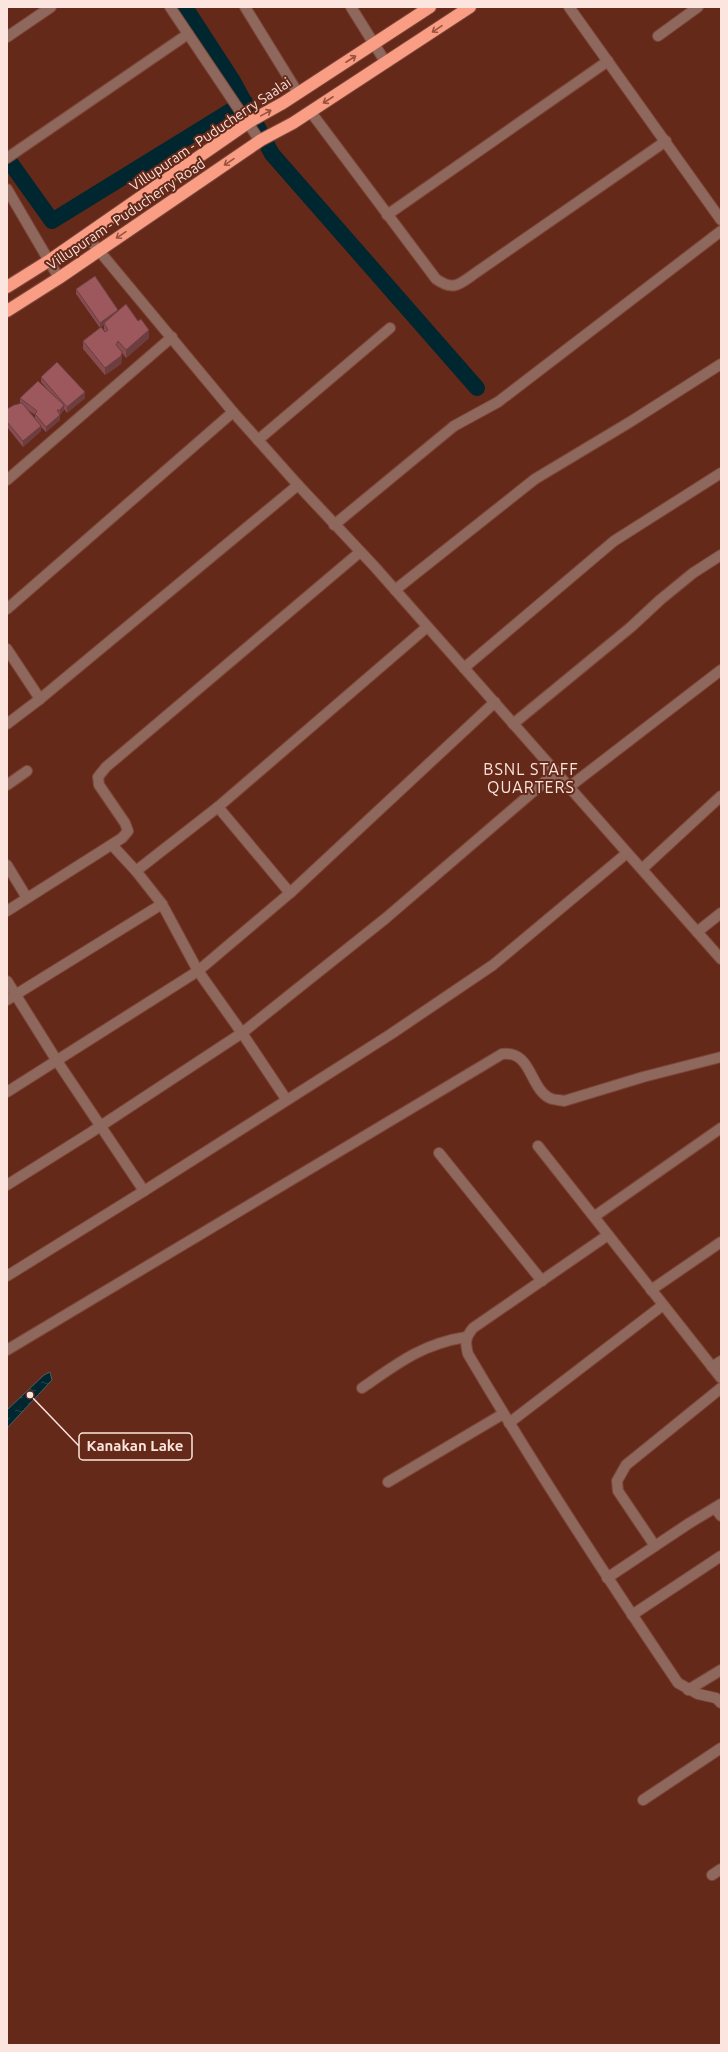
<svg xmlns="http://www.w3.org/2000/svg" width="728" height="2052" viewBox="0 0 728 2052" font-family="Ubuntu,sans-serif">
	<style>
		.water { fill: url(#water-ripples); stroke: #4c5f64 }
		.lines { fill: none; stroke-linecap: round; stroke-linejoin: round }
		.canal { stroke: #00262f; stroke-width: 16 }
		.minor-casing { stroke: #7d4739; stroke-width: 12 }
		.highway-casing { stroke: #7d4739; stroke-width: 14 }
		.minor { stroke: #8e685d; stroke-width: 10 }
		.highway { stroke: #f99d84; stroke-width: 12 }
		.wall { fill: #864c4f; fill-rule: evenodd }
		.shaded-wall { fill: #6d3e40 }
		.building { fill: #9c585c; stroke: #6d3e40 }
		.oneway { stroke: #99523f }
		.labels { text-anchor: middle; stroke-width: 4; stroke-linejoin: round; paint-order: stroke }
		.street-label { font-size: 14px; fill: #fce5de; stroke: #65291a }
		.quarter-label { font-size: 16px; letter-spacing: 1px; fill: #fce5de; stroke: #65291a }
		.leader { fill: none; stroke: #fce5de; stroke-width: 1.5 }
		.callout-dot { fill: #fce5de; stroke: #65291a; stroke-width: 1.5 }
		.callout { fill: #65291a; stroke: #fce5de; stroke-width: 1.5 }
		.callout-label { font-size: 15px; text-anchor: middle; font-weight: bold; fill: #fce5de }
	</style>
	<defs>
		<pattern id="water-ripples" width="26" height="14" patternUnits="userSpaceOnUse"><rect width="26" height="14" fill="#00262f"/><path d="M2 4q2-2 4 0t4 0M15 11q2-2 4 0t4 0" fill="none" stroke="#26454d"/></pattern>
	</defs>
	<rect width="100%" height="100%" fill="#65291a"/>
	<path class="water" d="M50,1372L52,1380L7,1428V1410L44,1375Z"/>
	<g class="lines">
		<g class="canal">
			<path d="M185,7L233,81L272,154L477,388"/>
			<path d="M7,158L52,221L245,102"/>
		</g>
		<defs>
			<g id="minor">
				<path d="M170,7L260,141"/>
				<path d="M245,7L298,93"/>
				<path d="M351,7L386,63"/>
				<path d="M569,7L721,220"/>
				<path d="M658,36L698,7"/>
				<path d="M7,37L51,7"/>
				<path d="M310,111L436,279C453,291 459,285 474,274L666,141"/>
				<path d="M7,158L188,34"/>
				<path d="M7,189L59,278"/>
				<path d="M387,215L608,61"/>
				<path d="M86,235L233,412L298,485L374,566L721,959"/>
				<path d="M258,440L390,328"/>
				<path d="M7,480L172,337"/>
				<path d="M334,525L454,426L498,402L721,231"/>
				<path d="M395,590L535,479L630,422L721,364"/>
				<path d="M7,609L233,412"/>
				<path d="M7,649L40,699"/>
				<path d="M464,668L614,541L721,473"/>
				<path d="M7,724L40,699L298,485"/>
				<path d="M513,724L631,627L660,600L693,573L721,555"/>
				<path d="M7,785L27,771"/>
				<path d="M569,787L721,670"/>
				<path d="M218,807L290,893"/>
				<path d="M112,845L136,871L218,807L427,627"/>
				<path d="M7,865L27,898"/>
				<path d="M642,869L721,796"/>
				<path d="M136,871L162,904L198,971L242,1033L286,1099"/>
				<path d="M7,911L122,838L128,831L125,823L99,785L98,777L106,767L360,552"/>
				<path d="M697,932L721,913"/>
				<path d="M7,981L57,1061L144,1191"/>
				<path d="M7,1000L162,904"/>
				<path d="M7,1092L198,971L290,893L495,702"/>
				<path d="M538,1146L721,1378"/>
				<path d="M439,1153L542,1281"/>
				<path d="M7,1185L90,1133L242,1033L386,918L556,772"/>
				<path d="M595,1216L721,1128"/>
				<path d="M608,1235L473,1328C465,1338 465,1342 468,1354C534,1466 605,1575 678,1683L698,1694L716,1698L721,1703"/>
				<path d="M7,1276L144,1191L391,1034L493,965L627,853"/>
				<path d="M651,1290L721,1242"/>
				<path d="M7,1350L502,1054C533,1050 529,1091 552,1099C556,1100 560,1100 564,1101L643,1077L721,1057"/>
				<path d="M712,1367L721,1361"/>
				<path d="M362,1388C398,1363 422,1344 466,1337"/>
				<path d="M509,1423L663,1305"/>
				<path d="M388,1482L503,1414"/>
				<path d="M715,1508L721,1516"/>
				<path d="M655,1546L618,1491L617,1481L626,1465L721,1388"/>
				<path d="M607,1578L688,1524L721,1504"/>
				<path d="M632,1615L721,1556"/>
				<path d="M688,1690L721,1670"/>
				<path d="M643,1800L721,1748"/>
				<path d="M712,1875L721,1869"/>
			</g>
			<g id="highway">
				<path d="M7,287L50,260L249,122L283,103L430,7"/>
				<path d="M7,311L59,278L261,140L293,123L470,7"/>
			</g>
		</defs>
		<use href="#minor" class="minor-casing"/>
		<use href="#highway" class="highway-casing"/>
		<use href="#minor" class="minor"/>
		<use href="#highway" class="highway"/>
	</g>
	<g class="wall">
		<path d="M76,289L118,311L149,338L126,358L122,353L121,364L105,375L83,349V341L100,328L76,294ZM104,325V330L101,327Z"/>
		<path d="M41,377L85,398L67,413L64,409V410L60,415V420L46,432L41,427V431L23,447L7,427V409L20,403V398L48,390L41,382ZM27,409L35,415V418Z"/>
	</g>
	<g class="shaded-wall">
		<path d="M118,310V315L104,323V325L100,328V323Z"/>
		<path d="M149,330V338L126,358V350Z"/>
		<path d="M122,352L121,364L105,375V368Z"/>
		<path d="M85,392V398L67,413V407Z"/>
		<path d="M64,405V410L60,415V420L46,432V427L60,415V410Z"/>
		<path d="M41,426V431L23,447V441Z"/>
	</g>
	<g class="building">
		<path d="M95,276L118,310L100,323L76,289Z"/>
		<path d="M126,304L138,321L141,319L149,330L126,350L118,341L116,345L122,352L121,356L105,368L83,341L101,327L105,332L108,330L104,323Z"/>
		<path d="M57,362L85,392L67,407L41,377Z"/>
		<path d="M38,381L64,405L60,410H57L60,415L46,427L35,414L37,411L20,398Z"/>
		<path d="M22,403L41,426L23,441L7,422V409L14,405Z"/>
	</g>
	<defs><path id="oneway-shaft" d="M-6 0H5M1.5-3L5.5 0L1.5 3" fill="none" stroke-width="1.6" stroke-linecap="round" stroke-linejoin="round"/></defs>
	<g class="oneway">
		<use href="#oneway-shaft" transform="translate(437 29) rotate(146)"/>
		<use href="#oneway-shaft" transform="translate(351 59) rotate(-33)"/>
		<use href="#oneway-shaft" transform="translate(328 100) rotate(147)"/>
		<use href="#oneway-shaft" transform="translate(266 113) rotate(-29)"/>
		<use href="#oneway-shaft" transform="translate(229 162) rotate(146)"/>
		<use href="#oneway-shaft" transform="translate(121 235) rotate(146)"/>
	</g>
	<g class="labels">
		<g class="street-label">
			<text transform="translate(210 134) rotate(-34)" y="5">Villupuram - Puducherry Saalai</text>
			<text transform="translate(126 214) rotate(-34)" y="5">Villupuram - Puducherry Road</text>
		</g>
		<g class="quarter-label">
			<text x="531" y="775">BSNL STAFF<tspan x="531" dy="18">QUARTERS</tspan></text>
		</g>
	</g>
	<path class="leader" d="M30 1395L79 1446"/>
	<circle class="callout-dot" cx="30" cy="1395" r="4"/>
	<rect class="callout" x="79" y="1433" width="113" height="27" rx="4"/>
	<g class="callout-label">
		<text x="135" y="1451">Kanakan Lake</text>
	</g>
	<rect width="728" height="2052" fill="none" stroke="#fce5de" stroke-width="16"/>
</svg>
